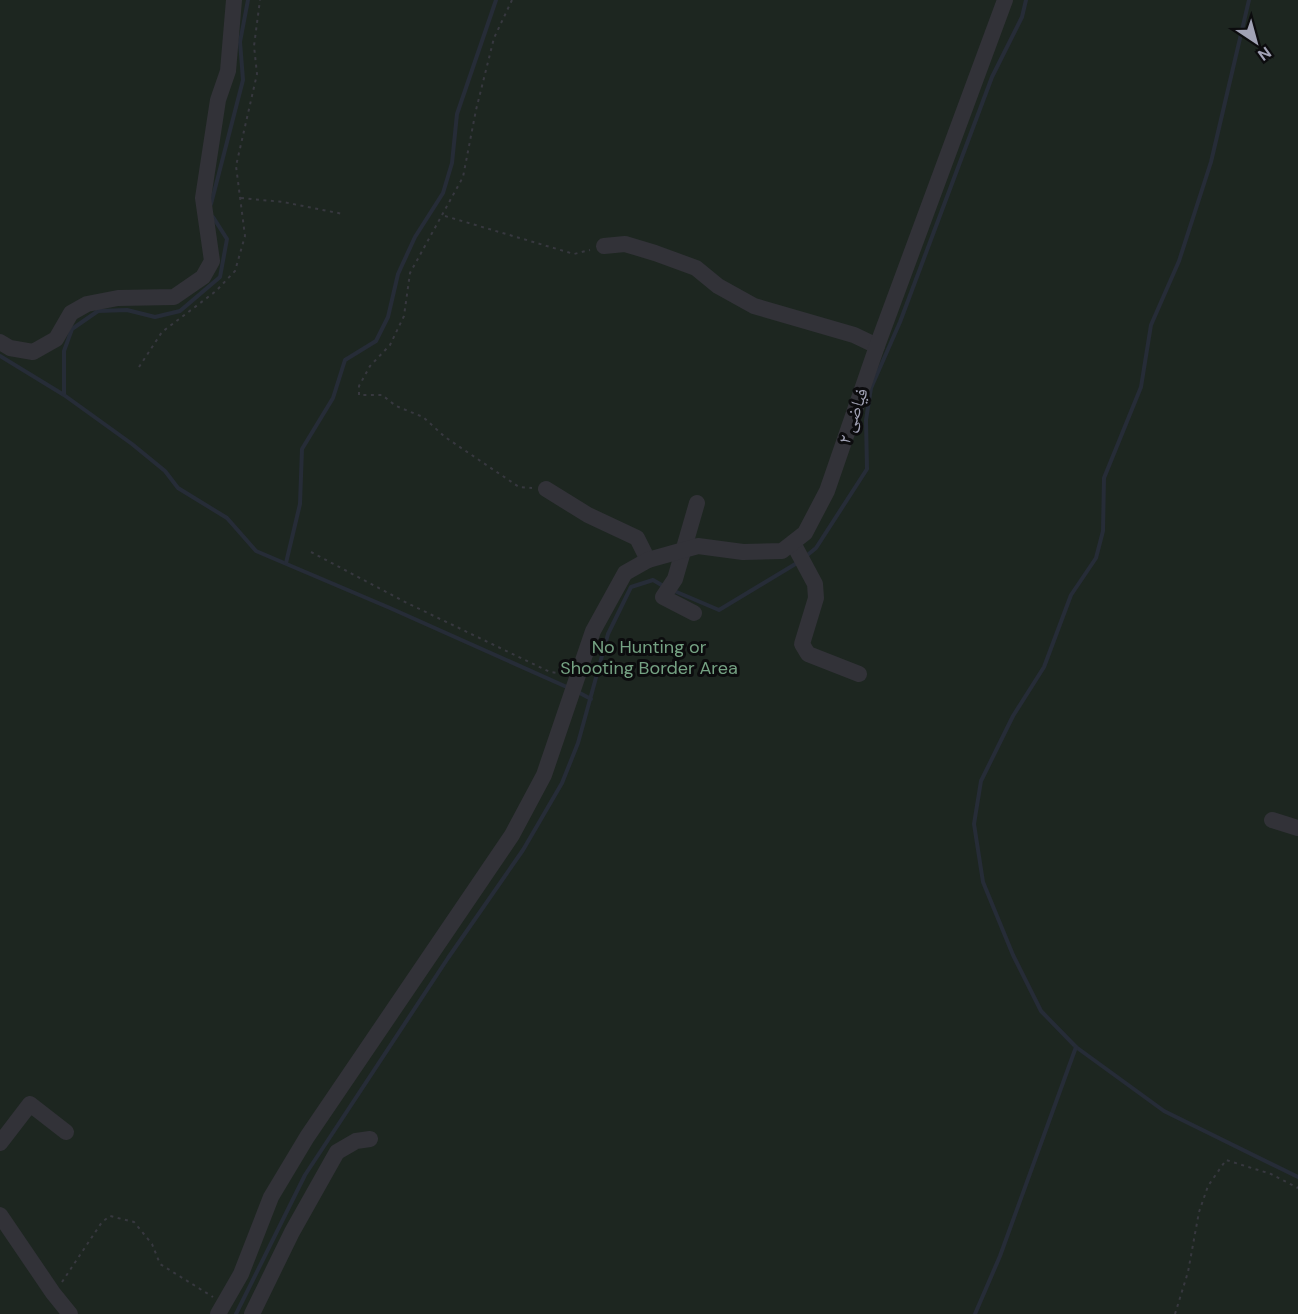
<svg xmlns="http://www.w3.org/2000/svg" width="1298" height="1314" viewBox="0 0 1298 1314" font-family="'DM Sans','Noto Naskh Arabic',sans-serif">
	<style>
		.green { fill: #1d2620 }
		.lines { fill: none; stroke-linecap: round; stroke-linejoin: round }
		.stream { stroke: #262c37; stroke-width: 4 }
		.path { stroke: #37383f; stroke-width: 2; stroke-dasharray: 3 4.5; stroke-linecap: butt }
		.minor { stroke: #323238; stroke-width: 16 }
		.labels { text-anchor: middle; stroke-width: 6; stroke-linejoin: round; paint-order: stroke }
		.street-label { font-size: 18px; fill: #a1a2b5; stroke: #0c0c0e }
		.park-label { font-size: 18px; fill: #75a283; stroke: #0c0c0e }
	</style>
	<rect width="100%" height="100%" fill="#111113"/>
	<rect class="green" x="0" y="0" width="1298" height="1314"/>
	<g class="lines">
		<g class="stream">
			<path d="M1249,0L1211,162L1179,261L1151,325L1141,387L1104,478L1103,531L1096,558L1071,595L1044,667L1013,716L981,781L974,824L983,882L1013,955L1041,1011L1076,1047L1164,1111L1298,1177"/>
			<path d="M211,204L243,80L240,42L248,0"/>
			<path d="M0,356L64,395L132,444L165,471L178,488L227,518L256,551L390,608L569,688"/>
			<path d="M64,394V351L72,329L98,311L127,310L155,317L180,311L220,277L227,239L213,217"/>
			<path d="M805,557L816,548L867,469L866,420L871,388L900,322L992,77L1022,17L1026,0"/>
			<path d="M286,563L300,504L302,449L333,398L345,360L376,341L388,317L398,274L415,237L443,193L452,163L457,114L496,0"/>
			<path d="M672,590L719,610L797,563"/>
			<path d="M576,691L591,699"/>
			<path d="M236,1314L305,1175L448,958L523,850L562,783L578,743L608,634L631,587L653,580L665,587"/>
			<path d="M975,1314L1000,1256L1076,1047"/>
		</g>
		<g class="path">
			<path d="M512,0L494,38L476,110L463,177L410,273L404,316L390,345L370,366L359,386V395H382L396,406L423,417L445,437L519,487L532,488"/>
			<path d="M241,198L283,202L343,214"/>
			<path d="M445,216L574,254L590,250"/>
			<path d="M139,367L162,332L216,291L235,271L245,236L236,166L257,74L254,46L260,0"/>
			<path d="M311,552L407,603L550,672L565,674"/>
			<path d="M62,1282L102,1222L110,1216L134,1222L152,1244L160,1264L213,1297"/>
			<path d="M1175,1314L1188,1272L1199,1212L1208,1186L1226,1160L1271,1174L1298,1188"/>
		</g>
		<g class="minor">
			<path d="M604,246L625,244L655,253L696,268L718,286L754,306L854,335L877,346"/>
			<path d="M0,342L10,348L33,352L56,339L71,313L87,304L118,298L174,297L203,277L212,261L203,198L218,100L228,71L234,0"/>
			<path d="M546,489L588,515L637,538L648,560"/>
			<path d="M793,543L815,584L816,598L802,644L808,654L859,674"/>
			<path d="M694,613L663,597L675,579L697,503"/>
			<path d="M1272,820L1298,828"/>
			<path d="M0,1143L30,1104L66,1132"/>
			<path d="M0,1215L53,1293L70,1314"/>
			<path d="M218,1314L241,1274L271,1197L307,1137L512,835L544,775L593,631L625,573L648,560L698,546L743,552L782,551L805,533L827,491L877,346L1005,0"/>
			<path d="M252,1314L292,1232L337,1152L356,1141L370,1139"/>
		</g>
	</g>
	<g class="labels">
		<g class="street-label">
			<text transform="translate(853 416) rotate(-71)" y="6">فیاضی ۲</text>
		</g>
		<g class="park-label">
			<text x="649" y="653">No Hunting or<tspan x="649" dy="21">Shooting Border Area</tspan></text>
		</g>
	</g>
	<g transform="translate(1256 42) rotate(144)" stroke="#0c0c0e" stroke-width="4.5" paint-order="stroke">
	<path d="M0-4.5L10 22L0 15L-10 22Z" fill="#a1a2b5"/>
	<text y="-9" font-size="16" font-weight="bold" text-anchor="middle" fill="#a1a2b5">N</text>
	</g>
</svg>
